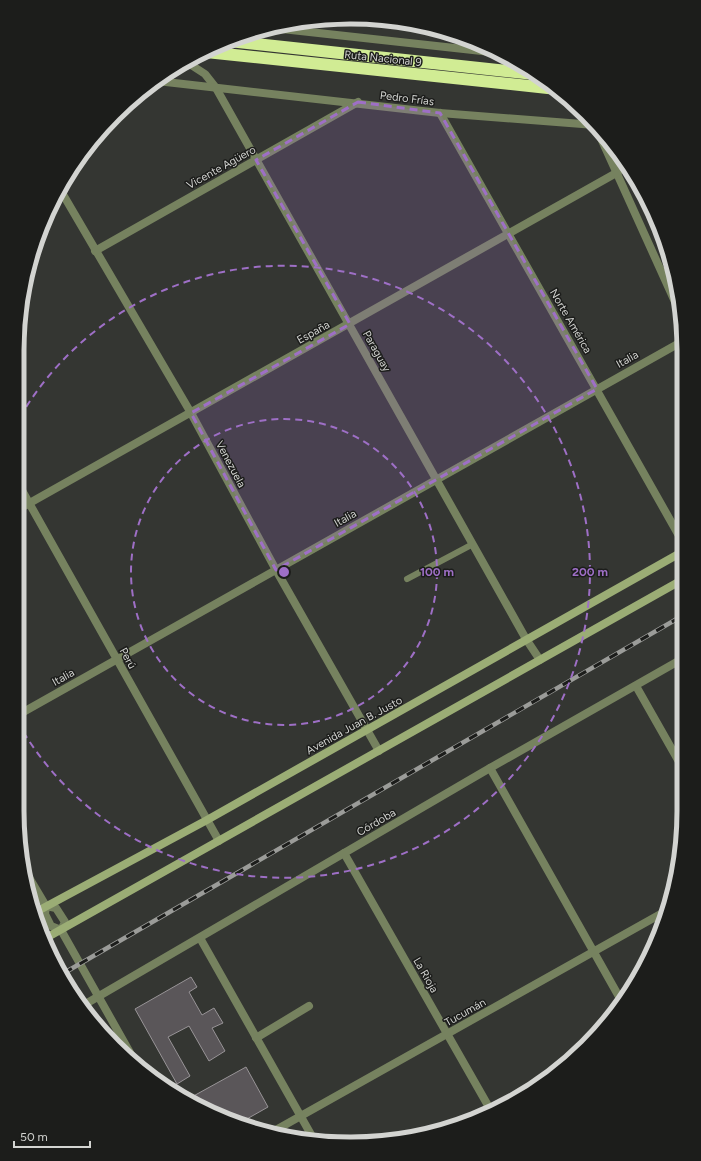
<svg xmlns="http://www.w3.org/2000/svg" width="701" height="1161" viewBox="0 0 701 1161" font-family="Figtree,sans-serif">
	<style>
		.building { fill: #5a5659; stroke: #989497 }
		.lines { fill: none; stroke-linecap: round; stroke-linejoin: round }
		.lane { stroke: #76825f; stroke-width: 6 }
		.street { stroke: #76825f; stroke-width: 8 }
		.secondary { stroke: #9bad75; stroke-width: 8 }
		.highway { stroke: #d1ec94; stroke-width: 12 }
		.rail-casing { stroke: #9b9c99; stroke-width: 4.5 }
		.rail { stroke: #1c1d1b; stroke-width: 3; stroke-dasharray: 9; stroke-linecap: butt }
		.marked { fill: #9e6fc6; fill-opacity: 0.2; stroke: #9e6fc6; stroke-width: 3; stroke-dasharray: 8 5; stroke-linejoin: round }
		.ring { fill: none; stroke: #9e6fc6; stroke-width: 2; stroke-dasharray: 7 5 }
		.labels { text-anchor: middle; stroke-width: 3; stroke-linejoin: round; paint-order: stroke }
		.street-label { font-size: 11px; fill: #d3d4d1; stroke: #1c1d1b }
		.rim { fill: none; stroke: #d3d4d1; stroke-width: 5 }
		.centre { fill: #9e6fc6; stroke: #1c1d1b; stroke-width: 2 }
		.ring-label { font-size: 12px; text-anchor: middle; font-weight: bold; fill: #9e6fc6; stroke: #1c1d1b; stroke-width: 3; stroke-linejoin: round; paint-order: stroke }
	</style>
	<rect width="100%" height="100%" fill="#343632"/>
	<g class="building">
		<path d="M191,977L197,987L189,992L202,1015L214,1008L223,1023L212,1028L225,1051L209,1061L189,1026L168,1037L190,1076L177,1084L135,1009Z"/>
		<path d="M246,1067L268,1107L238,1124L188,1099Z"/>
	</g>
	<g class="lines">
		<path class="lane" d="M407,579L473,544"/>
		<g class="street">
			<path d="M273,28L500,53"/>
			<path d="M185,61L205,74L216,88L526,639L540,660"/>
			<path d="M157,81L440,113L595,125"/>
			<path d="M440,113L682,541"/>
			<path d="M595,125L681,315"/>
			<path d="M61,191L191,413L276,570L379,751"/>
			<path d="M95,251L358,102"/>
			<path d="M19,485L219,841"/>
			<path d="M19,509L618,172"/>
			<path d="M636,686L682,767"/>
			<path d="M18,715L683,341"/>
			<path d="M490,768L622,1002"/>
			<path d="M344,853L490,1109"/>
			<path d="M27,874L46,906L45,914L51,926L61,930L133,1058"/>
			<path d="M46,906L56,908L65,922L61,930"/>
			<path d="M200,938L313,1138"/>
			<path d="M82,1006L490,768L682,659"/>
			<path d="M256,1038L309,1006"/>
			<path d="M274,1131L666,911"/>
		</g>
		<g class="secondary">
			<path d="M34,913L207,820L682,552"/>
			<path d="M46,938L682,580"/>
		</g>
		<g class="highway">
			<path d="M229,41L534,74"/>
			<path d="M206,52L557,89"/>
		</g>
		<defs>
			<path id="rail" d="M64,973L682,616"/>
		</defs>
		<use href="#rail" class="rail-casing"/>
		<use href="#rail" class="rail"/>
	</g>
	<path class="marked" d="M358,102L440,113L597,389L276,570L191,413L350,324L256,160Z"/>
	<g class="ring">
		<circle cx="284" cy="572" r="153"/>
		<path d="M20 417A306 306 0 1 1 18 723"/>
	</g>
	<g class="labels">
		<g class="street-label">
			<text transform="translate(383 58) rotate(6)" y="4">Ruta Nacional 9</text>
			<text transform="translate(407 98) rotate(7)" y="4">Pedro Frías</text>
			<text transform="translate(221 167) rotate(-29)" y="4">Vicente Agüero</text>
			<text transform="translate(571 321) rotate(60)" y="4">Norte América</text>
			<text transform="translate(313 332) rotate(-29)" y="4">España</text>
			<text transform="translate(377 351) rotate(61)" y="4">Paraguay</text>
			<text transform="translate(627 359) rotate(-29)" y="4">Italia</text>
			<text transform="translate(231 464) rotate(62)" y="4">Venezuela</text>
			<text transform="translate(345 518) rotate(-29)" y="4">Italia</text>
			<text transform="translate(128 658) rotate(61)" y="4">Perú</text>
			<text transform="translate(63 677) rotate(-29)" y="4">Italia</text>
			<text transform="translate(354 725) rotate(-29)" y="4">Avenida Juan B. Justo</text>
			<text transform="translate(376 822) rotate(-30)" y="4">Córdoba</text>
			<text transform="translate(426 975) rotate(60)" y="4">La Rioja</text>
			<text transform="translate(465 1012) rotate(-29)" y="4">Tucumán</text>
		</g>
	</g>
	<path d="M0 0H701V1161H0ZM350 24H351A326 326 0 0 1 677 350V811A326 326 0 0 1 351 1137H350A326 326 0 0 1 24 811V350A326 326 0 0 1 350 24Z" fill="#1c1d1b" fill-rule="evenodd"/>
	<path class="rim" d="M350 24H351A326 326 0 0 1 677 350V811A326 326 0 0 1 351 1137H350A326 326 0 0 1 24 811V350A326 326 0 0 1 350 24Z"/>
	<circle cx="284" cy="572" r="6" class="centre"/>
	<g class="ring-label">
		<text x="437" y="576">100 m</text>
		<text x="590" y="576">200 m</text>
	</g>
	<path d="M14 1141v6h76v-6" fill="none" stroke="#d3d4d1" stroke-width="2"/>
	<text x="20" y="1141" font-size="12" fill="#d3d4d1" stroke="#1c1d1b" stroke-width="3" paint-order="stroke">50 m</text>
</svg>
